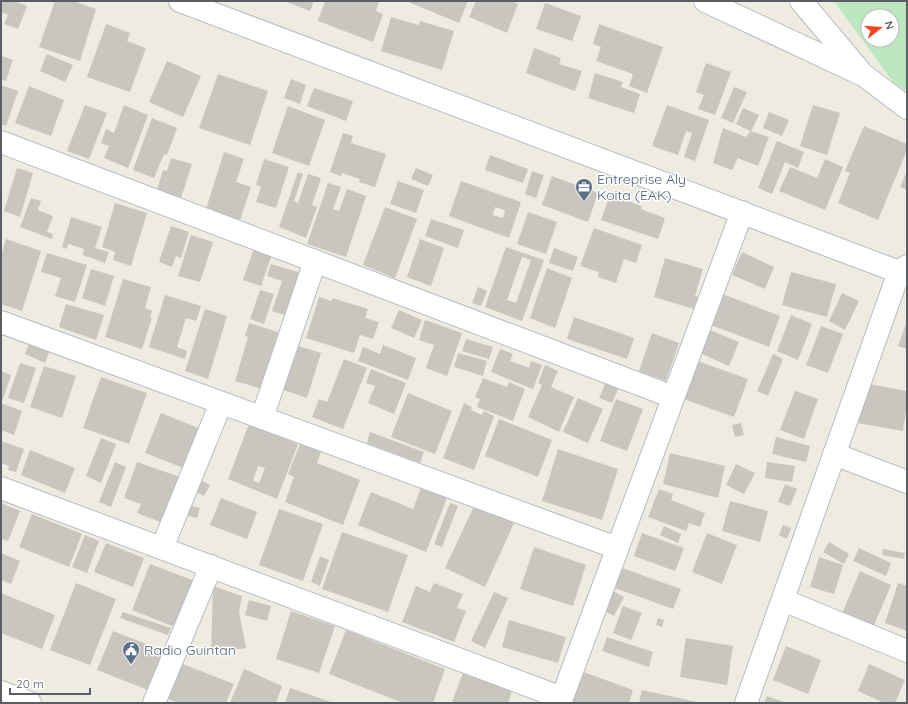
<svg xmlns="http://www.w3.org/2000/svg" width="908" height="704" viewBox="0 0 908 704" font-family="Quicksand,sans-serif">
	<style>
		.green { fill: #bce7c0; fill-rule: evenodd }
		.building { fill: #c9c6bf; fill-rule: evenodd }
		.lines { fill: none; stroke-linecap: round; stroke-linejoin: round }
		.street-casing { stroke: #b9bbc1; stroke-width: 24 }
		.secondary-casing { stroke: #babdc4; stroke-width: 24 }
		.street { stroke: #fff; stroke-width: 22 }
		.secondary { stroke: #fff; stroke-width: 22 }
		.labels { text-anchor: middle; stroke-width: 3; stroke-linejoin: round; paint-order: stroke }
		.service-label { font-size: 14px; fill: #4e5e75; stroke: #fff; text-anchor: start }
	</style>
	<rect width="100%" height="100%" fill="#eeece1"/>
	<path class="green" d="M834,1H907V92L893,82ZM868,16H892V40H868Z"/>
	<g class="building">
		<path d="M1,1H15L27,6L18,29L4,24L8,15L1,12Z"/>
		<path d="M55,1H73L96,9L80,61L39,47Z"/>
		<path d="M284,1H314L310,11Z"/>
		<path d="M325,1H379L376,11L383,14L373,42L318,21Z"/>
		<path d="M406,1H468L459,23Z"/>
		<path d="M476,1H511L518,4L507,33L469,17Z"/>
		<path d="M545,3L581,16L572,41L536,29Z"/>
		<path d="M391,17L419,25L420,21L454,31L442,70L381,51Z"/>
		<path d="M106,24L130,33L127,41L146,48L130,92L87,77Z"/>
		<path d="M599,24L663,47L647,93L629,86L633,74L596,61L601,47L593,44Z"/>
		<path d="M534,48L561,58L559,64L582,71L575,91L526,73Z"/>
		<path d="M47,54L73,65L65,82L40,71Z"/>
		<path d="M1,56L13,60L6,81L1,79Z"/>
		<path d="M167,61L201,76L183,117L149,102Z"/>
		<path d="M706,63L731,72L715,115L698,109L704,95L696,92Z"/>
		<path d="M595,73L623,82L621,87L640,94L634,113L588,98Z"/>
		<path d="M218,74L268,91L250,145L199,128Z"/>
		<path d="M291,79L306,85L300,104L284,98Z"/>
		<path d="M1,85L18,91L6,126L1,124Z"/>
		<path d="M29,86L64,100L51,136L15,123Z"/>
		<path d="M734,87L747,92L733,123L721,118Z"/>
		<path d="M314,88L353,101L346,121L307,106Z"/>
		<path d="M85,105L107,113L89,159L67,151Z"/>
		<path d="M124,105L148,115L128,168L104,158L109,146L101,143L106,129L114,133Z"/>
		<path d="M667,105L709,120L695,161L684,157L692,133L686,131L678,155L652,146Z"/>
		<path d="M813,105L840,113L827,155L800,146Z"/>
		<path d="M288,106L325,120L309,166L272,153Z"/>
		<path d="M743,108L759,115L752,130L750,131L736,124Z"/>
		<path d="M769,112L789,120L782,136L763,128Z"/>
		<path d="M152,118L177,128L167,155L164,154L154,178L133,170Z"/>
		<path d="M864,126L907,144V150L878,220L838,203L850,173L845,171Z"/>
		<path d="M723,128L746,137L750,131L769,137L758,166L738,158L732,170L713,163Z"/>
		<path d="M343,133L353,136L351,143L386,154L375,187L359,182L360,179L342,173L341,176L330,172Z"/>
		<path d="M777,141L804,152L798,168L785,162L772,194L758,188Z"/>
		<path d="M224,152L244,159L236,182L251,187L240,220L206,209Z"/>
		<path d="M490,155L528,169L523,183L485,170Z"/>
		<path d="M171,158L192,164L181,198L157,190L163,170L167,171Z"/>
		<path d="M264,159L289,167L276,208L256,202L261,187L256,185Z"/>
		<path d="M825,159L843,167L825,210L779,191L790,167L817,178Z"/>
		<path d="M17,168L33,173L20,217L4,211Z"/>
		<path d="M416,168L433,175L428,186L411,179Z"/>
		<path d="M532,171L544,175L536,198L525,194Z"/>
		<path d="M907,171V190L900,187Z"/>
		<path d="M298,172L303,174L294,201L298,203L308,174L321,178L312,205L317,207L306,238L279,227Z"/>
		<path d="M552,176L598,193L588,222L542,205Z"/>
		<path d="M398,181L424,190L416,213L390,204Z"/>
		<path d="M461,181L521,202L509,238L449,216ZM495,207L505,210L503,218L493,215Z"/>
		<path d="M328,183L341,187L333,209L339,211L347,189L366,196L346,257L307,244Z"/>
		<path d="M610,194L642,206L641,209L665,218L658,239L601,220Z"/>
		<path d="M31,198L41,201L38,210L53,216L47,232L53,234L52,239L20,227Z"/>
		<path d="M115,203L147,213L131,266L113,260L115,252L102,247Z"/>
		<path d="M385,207L417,219L395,278L363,265Z"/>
		<path d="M528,212L557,222L546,254L517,244Z"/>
		<path d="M71,217L102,227L95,248L109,252L105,263L83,255L84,249L68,244L67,249L62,247Z"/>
		<path d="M431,219L464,230L458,248L425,236Z"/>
		<path d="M171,226L189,232L181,258L176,256L172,267L159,262Z"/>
		<path d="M594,228L642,245L636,263L624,259L616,283L598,277L599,272L580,266Z"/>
		<path d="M191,235L213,242L200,282L178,276Z"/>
		<path d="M6,239L41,251L22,311L1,304V256Z"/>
		<path d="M420,239L444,248L431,286L407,277Z"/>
		<path d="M506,247L544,260L522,321L485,307ZM522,257L531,260L516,303L507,300Z"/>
		<path d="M254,248L272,254L261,286L243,280Z"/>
		<path d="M554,248L578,257L573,271L549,263Z"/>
		<path d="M742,252L774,267L765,289L732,275Z"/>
		<path d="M47,253L87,265L75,302L55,296L61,278L41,272Z"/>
		<path d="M665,258L703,269L695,296L701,298L697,310L654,297Z"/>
		<path d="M271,264L305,274L291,317L272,311L282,281L267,276Z"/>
		<path d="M547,268L572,278L555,328L530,318Z"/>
		<path d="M91,269L114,276L105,306L82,298Z"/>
		<path d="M791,272L836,284L827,317L782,305Z"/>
		<path d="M123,279L151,287L145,308L152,311L150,318H152L142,349L105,337Z"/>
		<path d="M478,287L487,291L481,306L472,303Z"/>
		<path d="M260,290L274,294L264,324L250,319Z"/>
		<path d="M720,293L780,316L769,347L708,324Z"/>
		<path d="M842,293L859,301L845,330L829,321Z"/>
		<path d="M165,295L201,306L196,321L186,318L177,347L187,351L185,359L149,347Z"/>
		<path d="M319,297L332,301V298L368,309L365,318L379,322L373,339L360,335L354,353L306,338Z"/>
		<path d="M66,304L104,315L96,340L59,327Z"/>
		<path d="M205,309L227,316L208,379L185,371Z"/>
		<path d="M399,310L422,320L414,338L391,328Z"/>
		<path d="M791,315L812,324L798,360L777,351Z"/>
		<path d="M574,317L634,338L627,359L567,339Z"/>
		<path d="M425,320L462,333L447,376L426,368L434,345L419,340Z"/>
		<path d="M907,321V349L898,346Z"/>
		<path d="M249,323L284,334L266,390L235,381L248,337L245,336Z"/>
		<path d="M821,326L843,334L828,373L806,365Z"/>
		<path d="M710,330L739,342L729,366L700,353Z"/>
		<path d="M652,333L679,343L666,381L639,371Z"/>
		<path d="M466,339L493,347L489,359L462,351Z"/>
		<path d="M31,340L51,348L45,363L25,354Z"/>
		<path d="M295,345L321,353L307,398L281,389Z"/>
		<path d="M383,345L416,358L408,380L358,361L363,347L380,354Z"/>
		<path d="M500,349L513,354L510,361L529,368L531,361L542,365L533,389L491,372Z"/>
		<path d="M458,353L487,361L483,376L454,367Z"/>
		<path d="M773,354L783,359L768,396L757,391Z"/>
		<path d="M344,359L367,368L343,429L312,417L319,399L327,402Z"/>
		<path d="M692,359L748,379L734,417L678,397Z"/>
		<path d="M20,363L36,368L24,403L8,398Z"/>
		<path d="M545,365L558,371L551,387L574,397L559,432L528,417L542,385L538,383Z"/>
		<path d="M44,366L76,376L62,418L30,407Z"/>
		<path d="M371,369L406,383L394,414L368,403L375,386L366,383Z"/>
		<path d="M1,371L11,375L3,399H1Z"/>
		<path d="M101,377L147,393L129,444L83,428Z"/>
		<path d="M483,378L507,387L509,382L525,389L513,421L477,407L480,399L475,397Z"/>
		<path d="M606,382L619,387L612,403L599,398Z"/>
		<path d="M863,383L907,391V405L903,431L857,423Z"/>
		<path d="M795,391L818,399L804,439L780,430Z"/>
		<path d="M408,393L452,411L435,454L391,437Z"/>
		<path d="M578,398L603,409L588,443L563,432Z"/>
		<path d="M616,399L643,409L627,451L600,441Z"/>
		<path d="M1,403L22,411L14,435L1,430Z"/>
		<path d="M464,403L472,407L471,410L482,415L484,411L494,416L474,470L443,458Z"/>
		<path d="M161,413L201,429L186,469L145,453Z"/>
		<path d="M499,419L552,440L538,477L485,456Z"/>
		<path d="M741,423L744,435L735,437L732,425Z"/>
		<path d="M249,424L298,444L277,499L228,479ZM258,466L265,468L259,483L253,481Z"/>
		<path d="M370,432L424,452L420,463L367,443Z"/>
		<path d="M776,437L810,446L806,462L772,454Z"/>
		<path d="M101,438L116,444L101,483L86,476Z"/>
		<path d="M1,441L24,449L16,472L8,470L9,466L1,463Z"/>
		<path d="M300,444L321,452L317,463L360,480L343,525L285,502L294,477L288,474Z"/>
		<path d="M558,449L618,469L602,520L542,501Z"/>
		<path d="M30,450L75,468L65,493L21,475Z"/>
		<path d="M670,453L725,466L718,498L663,484Z"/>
		<path d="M115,462L126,467L111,507L99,502Z"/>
		<path d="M137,462L180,477L163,523L137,513L141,504L124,498Z"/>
		<path d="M767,462L795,466L792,482L765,478Z"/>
		<path d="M736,464L755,473L744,494L726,485Z"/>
		<path d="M199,479L210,485L204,496L194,491Z"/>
		<path d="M785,484L797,489L790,506L778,502Z"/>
		<path d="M421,488L447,498L426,552L358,525L371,492L413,509Z"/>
		<path d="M659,489L673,494L671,500L705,513L700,527L689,523L686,531L648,517Z"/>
		<path d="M221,498L257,512L247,539L210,525Z"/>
		<path d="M730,501L768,511L760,542L722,531Z"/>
		<path d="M1,503L20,511L8,541L1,539Z"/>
		<path d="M450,503L458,506L442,547L434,544Z"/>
		<path d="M475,504L514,523L485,587L445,568Z"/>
		<path d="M189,505L200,508L197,518L185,515Z"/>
		<path d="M279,509L323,524L303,581L259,565Z"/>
		<path d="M32,514L82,534L69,567L19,547Z"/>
		<path d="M783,525L791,528L787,539L779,535Z"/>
		<path d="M664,526L681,534L678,543L660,535Z"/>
		<path d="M342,532L408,555L388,612L322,589Z"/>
		<path d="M642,533L684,548L675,571L634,556Z"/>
		<path d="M707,533L737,545L722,584L692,572Z"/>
		<path d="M85,535L99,541L87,573L72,567Z"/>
		<path d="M829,542L849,554L844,564L823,552Z"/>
		<path d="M106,543L144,558L133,587L94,572Z"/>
		<path d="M534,547L586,565L573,606L520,589Z"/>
		<path d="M859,548L891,563L886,576L853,561Z"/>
		<path d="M883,549L905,553L904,559L882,555Z"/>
		<path d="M1,553L20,561L11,584L1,580Z"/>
		<path d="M320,556L329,560L320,586L311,582Z"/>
		<path d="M819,557L843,565L834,594L810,587Z"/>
		<path d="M150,564L200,583L182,630L132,610Z"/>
		<path d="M619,567L681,589L673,609L612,587Z"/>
		<path d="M860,571L891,585L870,635L839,621Z"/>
		<path d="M76,583L116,599L90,665L50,650Z"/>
		<path d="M434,583L463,594L457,608L466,611L454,642L402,622L416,586L430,592Z"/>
		<path d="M898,583L907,586V631L885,623Z"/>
		<path d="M213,586L242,596L239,612L246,648L211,653Z"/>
		<path d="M611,590L624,597L614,616L601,609Z"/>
		<path d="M494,592L508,598L485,648L471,641Z"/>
		<path d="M1,593L55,615L42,649L1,633Z"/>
		<path d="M249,600L271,606L267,621L245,615Z"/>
		<path d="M623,606L642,613L631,640L613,633Z"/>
		<path d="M291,611L335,626L319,673L276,659Z"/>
		<path d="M123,612L171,628L168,635L120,618Z"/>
		<path d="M658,618L664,620L662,627L656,625Z"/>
		<path d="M509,620L566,637L558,663L502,647Z"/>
		<path d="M346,630L445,669L433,703H403L329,674Z"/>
		<path d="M113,631L169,653L153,692L97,670Z"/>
		<path d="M607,637L653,652L649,667L602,651Z"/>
		<path d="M686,638L733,646L727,685L680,677Z"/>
		<path d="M786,646L821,660L808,694L773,680Z"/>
		<path d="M180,663L234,684L226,703H178L166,698Z"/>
		<path d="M869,664L905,680L895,703H884L858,691Z"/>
		<path d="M244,669L282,686L276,703H230Z"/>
		<path d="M581,671L633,690L629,703H569Z"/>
		<path d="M463,673L512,691L508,703L452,702Z"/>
		<path d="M290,688L334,703H285Z"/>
		<path d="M642,690L697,702V703H639Z"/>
		<path d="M767,696L787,703H764Z"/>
	</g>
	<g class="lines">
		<defs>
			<g id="street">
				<path d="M180,1L907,275"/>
				<path d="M705,1L865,76L907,108"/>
				<path d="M801,1L860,71"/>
				<path d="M1,142L673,397"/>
				<path d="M1,322L617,548"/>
				<path d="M262,418L315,261"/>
				<path d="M834,454L907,482"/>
				<path d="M1,488L562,698L742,212"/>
				<path d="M162,548L221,403"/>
				<path d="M783,600L907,651"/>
				<path d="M154,703L211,566"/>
				<path d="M746,703L899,272L907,266"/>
			</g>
			<path id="secondary" d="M1,692L30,703"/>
		</defs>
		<use href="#street" class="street-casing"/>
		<use href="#secondary" class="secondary-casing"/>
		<use href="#street" class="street"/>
		<use href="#secondary" class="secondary"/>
	</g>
	<defs>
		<symbol id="office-pin" viewBox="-11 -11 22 30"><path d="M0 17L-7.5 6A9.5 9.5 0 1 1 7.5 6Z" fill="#5c6f8a" stroke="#fff"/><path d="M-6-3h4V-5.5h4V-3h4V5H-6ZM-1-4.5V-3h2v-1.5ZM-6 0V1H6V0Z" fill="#fff"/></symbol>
		<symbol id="civic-pin" viewBox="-11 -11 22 30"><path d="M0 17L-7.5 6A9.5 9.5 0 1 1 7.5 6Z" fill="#5c6f8a" stroke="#fff"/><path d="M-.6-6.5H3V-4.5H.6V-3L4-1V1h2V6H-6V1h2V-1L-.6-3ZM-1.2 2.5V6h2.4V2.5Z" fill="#fff"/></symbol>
	</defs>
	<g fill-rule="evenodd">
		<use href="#office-pin" x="574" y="177" width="20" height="27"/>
		<use href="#civic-pin" x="121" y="640" width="20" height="27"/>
	</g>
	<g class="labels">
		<g class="service-label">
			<text x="597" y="184">Entreprise Aly<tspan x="597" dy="16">Koita (EAK)</tspan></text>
			<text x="144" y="655">Radio Guintan</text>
		</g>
	</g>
	<rect width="908" height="704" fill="none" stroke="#5a5d63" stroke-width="4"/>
	<g transform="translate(880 28) rotate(73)"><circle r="19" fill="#ffffff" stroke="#bdbec1"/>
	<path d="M0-3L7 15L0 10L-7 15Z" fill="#f24423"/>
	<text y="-6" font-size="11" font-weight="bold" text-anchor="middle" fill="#5a5d63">N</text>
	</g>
	<path d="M10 688v6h80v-6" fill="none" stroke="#5a5d63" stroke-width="2"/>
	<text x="16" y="688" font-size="12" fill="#5a5d63" stroke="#ffffff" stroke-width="3" paint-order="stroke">20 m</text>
</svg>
